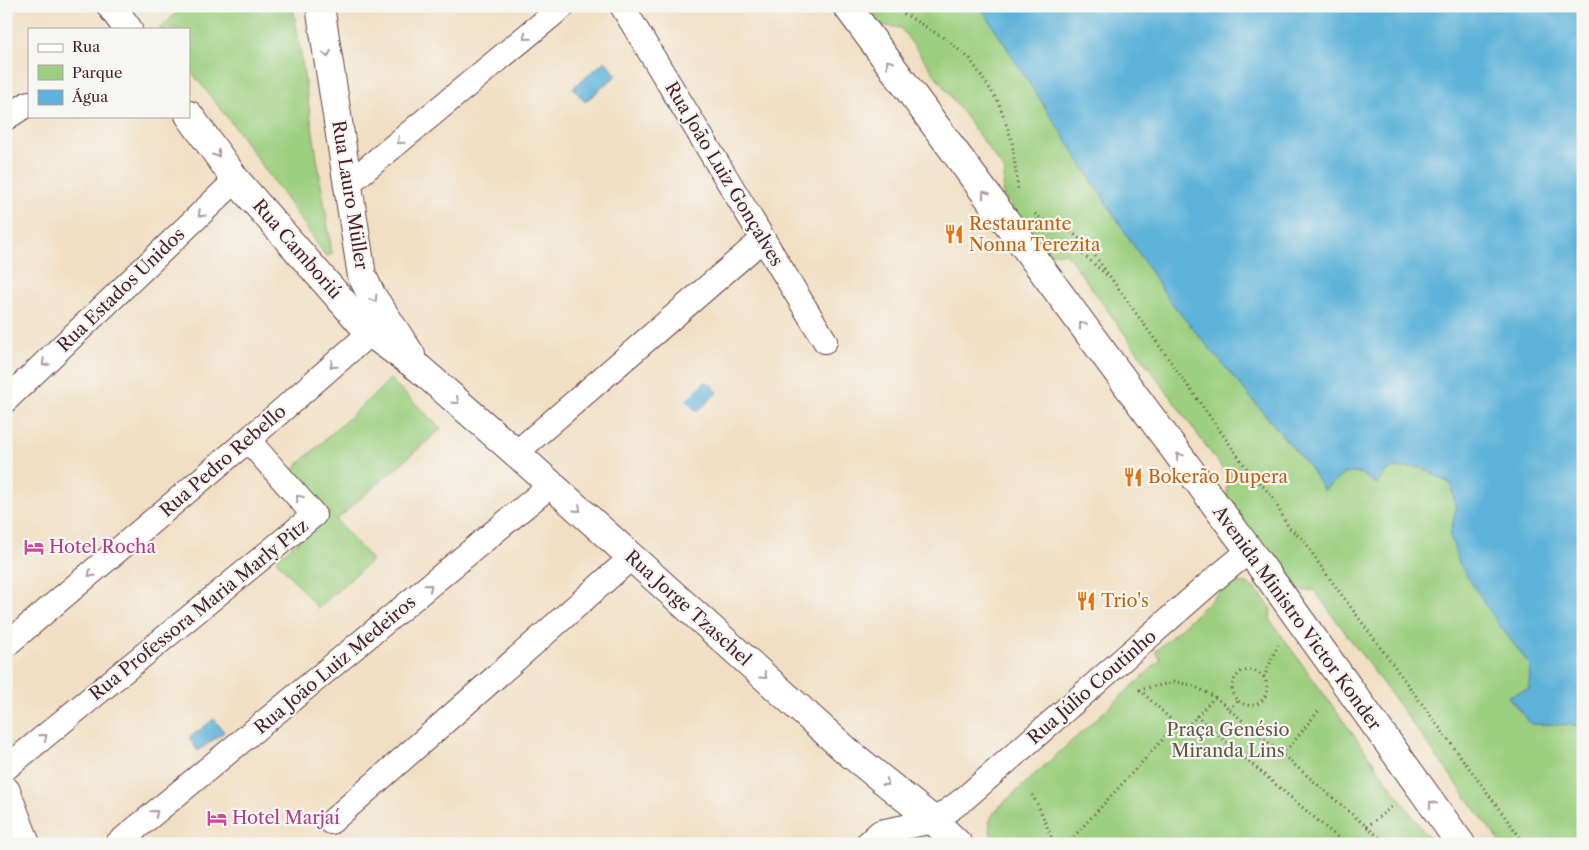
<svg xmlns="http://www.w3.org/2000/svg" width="1589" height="850" viewBox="0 0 1589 850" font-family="'Libre Caslon Text',serif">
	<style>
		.green { fill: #9ccf7f; stroke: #737755 }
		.water { fill: #5db2d9; stroke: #546882 }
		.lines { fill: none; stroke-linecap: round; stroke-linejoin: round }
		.street-casing { stroke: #633c42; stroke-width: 26 }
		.secondary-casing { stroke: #633c42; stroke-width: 30 }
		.primary-casing { stroke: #633c42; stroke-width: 30 }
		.path { stroke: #633c42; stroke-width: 3; stroke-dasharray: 1 4; stroke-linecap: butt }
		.street { stroke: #fff; stroke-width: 24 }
		.secondary { stroke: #fff; stroke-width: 28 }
		.primary { stroke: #fff; stroke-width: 28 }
		.oneway { stroke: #ae9aa0 }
		.labels { text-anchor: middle; stroke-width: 4.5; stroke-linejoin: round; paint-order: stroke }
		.street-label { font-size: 18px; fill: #4a1f2b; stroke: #f6f6f2 }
		.food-label { font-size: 18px; fill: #c56008; stroke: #f6f6f2; text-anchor: start }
		.hotel-label { font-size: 18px; fill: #b23c85; stroke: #f6f6f2; text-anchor: start }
		.park-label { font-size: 18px; fill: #635444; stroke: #f6f6f2 }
	</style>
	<rect width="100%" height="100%" fill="#f6f6f2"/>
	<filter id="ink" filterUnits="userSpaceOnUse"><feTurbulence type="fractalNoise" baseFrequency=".02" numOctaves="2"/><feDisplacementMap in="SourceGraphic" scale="10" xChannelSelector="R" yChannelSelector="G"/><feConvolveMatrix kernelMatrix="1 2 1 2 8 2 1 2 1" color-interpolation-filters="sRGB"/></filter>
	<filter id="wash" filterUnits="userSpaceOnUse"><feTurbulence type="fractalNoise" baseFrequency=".0096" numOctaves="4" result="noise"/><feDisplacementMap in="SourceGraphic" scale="20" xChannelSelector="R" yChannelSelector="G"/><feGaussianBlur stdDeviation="1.12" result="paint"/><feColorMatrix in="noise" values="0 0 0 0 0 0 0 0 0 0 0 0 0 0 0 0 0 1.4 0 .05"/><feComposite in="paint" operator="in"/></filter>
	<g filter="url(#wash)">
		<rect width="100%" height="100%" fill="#f1dfc3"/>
		<g class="green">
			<path d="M184,6H293L332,253L329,256L325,255L295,211L230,121L189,69V29H159Z"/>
			<path d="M874,6H981L1168,299L1310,468L1324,490L1345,473H1360L1377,484L1385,472L1395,468L1421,467L1451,484L1456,509L1450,536L1500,626L1530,665L1529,689L1508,697L1531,724L1583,725V844H1501L1314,590L1295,591L1227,499V475L1066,253L1047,254L1002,193L1005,171L901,28L879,25L872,18Z"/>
			<path d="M390,379L441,429L336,520L372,560L318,608L276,560L330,513L292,470L377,392Z"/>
			<path d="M1240,582C1256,585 1261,596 1271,608L1270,620L1433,844H995C987,828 987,820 999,807L1161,660L1155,652L1226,586Z"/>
		</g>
		<g class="water">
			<path d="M980,6H1583V725L1531,724L1508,696L1529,689L1530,665L1500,626L1460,565L1450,536L1456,509L1451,484L1421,467L1395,468L1385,472L1377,484L1360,473H1345L1324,490L1310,468L1168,299Z"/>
			<path d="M605,61L617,75L585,102L573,88Z"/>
			<path d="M706,381L718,392L697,412L686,401Z"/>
			<path d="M214,719L224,732L198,751L189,738Z"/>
		</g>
	</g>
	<g filter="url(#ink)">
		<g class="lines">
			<defs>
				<g id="street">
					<path d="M622,6L825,341"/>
					<path d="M6,118L29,103"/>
					<path d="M348,184L563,6"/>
					<path d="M6,400L236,180"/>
					<path d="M516,453L763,239"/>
					<path d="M6,645L248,440L370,333"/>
					<path d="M6,768L314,515L248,440"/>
					<path d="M331,822L632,557"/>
					<path d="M117,844L551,485"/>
					<path d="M867,844L880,832L934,821L964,799L1211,582L1249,551"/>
				</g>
				<g id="secondary">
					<path d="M111,6L128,29"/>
					<path d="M320,6L362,276L372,296L411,355"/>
					<path d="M847,6L1274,584L1461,844"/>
					<path d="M189,115L236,180L370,333L420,369L516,453L847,751L934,821L958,844"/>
				</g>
				<path id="primary" d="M6,791L26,844"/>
			</defs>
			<use href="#street" class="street-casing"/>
			<use href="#secondary" class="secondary-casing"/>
			<use href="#primary" class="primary-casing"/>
			<g class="path">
				<path d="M891,6L946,39L970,59L999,103L1012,141L1018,189"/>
				<path d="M1035,214L1046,222L1070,231L1088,246L1248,470L1271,495L1289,528L1304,540L1319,564L1525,844"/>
				<path d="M1056,242L1061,246L1080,252L1107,275"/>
				<path d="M1264,677L1254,670L1242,671C1214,693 1252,720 1265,696C1268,689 1267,683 1264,677L1278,645"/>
				<path d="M1139,690L1174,682L1192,685L1215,697L1387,844"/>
				<path d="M1140,690L1183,731L1215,697"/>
				<path d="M1229,709L1237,701"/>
				<path d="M1196,716L1345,844"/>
				<path d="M1282,754L1292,744L1319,710"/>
				<path d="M1032,795L1039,807L1054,844"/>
				<path d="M1367,827L1391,807"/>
				<path d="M1067,844L1176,725"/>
			</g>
			<use href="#street" class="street"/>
			<use href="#secondary" class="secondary"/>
			<use href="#primary" class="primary"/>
		</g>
		<defs><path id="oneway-chevron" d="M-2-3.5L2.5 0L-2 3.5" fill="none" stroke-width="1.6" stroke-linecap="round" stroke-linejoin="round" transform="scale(1.25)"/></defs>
		<g class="oneway">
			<use href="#oneway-chevron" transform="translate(526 37) rotate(140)"/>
			<use href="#oneway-chevron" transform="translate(327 54) rotate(81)"/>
			<use href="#oneway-chevron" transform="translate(889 63) rotate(-126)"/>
			<use href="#oneway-chevron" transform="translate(400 141) rotate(140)"/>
			<use href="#oneway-chevron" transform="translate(217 154) rotate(54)"/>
			<use href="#oneway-chevron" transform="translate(985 194) rotate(-126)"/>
			<use href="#oneway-chevron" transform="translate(201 214) rotate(136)"/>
			<use href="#oneway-chevron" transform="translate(374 299) rotate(59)"/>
			<use href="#oneway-chevron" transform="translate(1082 325) rotate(-127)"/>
			<use href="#oneway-chevron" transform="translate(45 363) rotate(136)"/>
			<use href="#oneway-chevron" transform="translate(333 365) rotate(139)"/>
			<use href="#oneway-chevron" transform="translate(456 401) rotate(41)"/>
			<use href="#oneway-chevron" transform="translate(1179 456) rotate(-127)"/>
			<use href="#oneway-chevron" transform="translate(299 498) rotate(-131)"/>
			<use href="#oneway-chevron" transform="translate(578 509) rotate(42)"/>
			<use href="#oneway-chevron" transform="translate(91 574) rotate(140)"/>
			<use href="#oneway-chevron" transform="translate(429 587) rotate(-40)"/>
			<use href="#oneway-chevron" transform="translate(764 676) rotate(42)"/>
			<use href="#oneway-chevron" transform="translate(44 737) rotate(-39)"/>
			<use href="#oneway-chevron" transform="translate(886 783) rotate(39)"/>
			<use href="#oneway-chevron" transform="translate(1432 804) rotate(-126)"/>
			<use href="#oneway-chevron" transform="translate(155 813) rotate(-39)"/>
		</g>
	</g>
	<defs>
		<symbol id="restaurant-bare" viewBox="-9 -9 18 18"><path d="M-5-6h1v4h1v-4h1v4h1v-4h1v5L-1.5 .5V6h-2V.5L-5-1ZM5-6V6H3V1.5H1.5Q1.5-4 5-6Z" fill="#e8710a" stroke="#f6f6f2" stroke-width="2.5" paint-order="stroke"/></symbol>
		<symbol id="hotel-bare" viewBox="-9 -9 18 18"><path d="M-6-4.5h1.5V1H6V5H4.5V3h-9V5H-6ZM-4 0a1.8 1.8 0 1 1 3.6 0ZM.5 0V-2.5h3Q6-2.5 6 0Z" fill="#d1479c" stroke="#f6f6f2" stroke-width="2.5" paint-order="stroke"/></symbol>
	</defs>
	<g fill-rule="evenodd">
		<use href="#restaurant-bare" x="940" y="220" width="28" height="28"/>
		<use href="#restaurant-bare" x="1119" y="463" width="28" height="28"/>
		<use href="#hotel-bare" x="20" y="533" width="28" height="28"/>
		<use href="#restaurant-bare" x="1072" y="587" width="28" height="28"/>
		<use href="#hotel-bare" x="203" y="804" width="28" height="28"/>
	</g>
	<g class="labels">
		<g class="street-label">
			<text transform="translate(724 174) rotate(59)" y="6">Rua João Luiz Gonçalves</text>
			<text transform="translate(350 195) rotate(81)" y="6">Rua Lauro Müller</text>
			<text transform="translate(297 249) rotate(49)" y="6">Rua Camboriú</text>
			<text transform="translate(121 290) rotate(-44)" y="6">Rua Estados Unidos</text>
			<text transform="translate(223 461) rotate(-41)" y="6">Rua Pedro Rebello</text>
			<text transform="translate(688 608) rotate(42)" y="6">Rua Jorge Tzaschel</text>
			<text transform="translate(199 610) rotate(-39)" y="6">Rua Professora Maria Marly Pitz</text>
			<text transform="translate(1297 618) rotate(54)" y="6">Avenida Ministro Victor Konder</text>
			<text transform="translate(335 665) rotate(-40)" y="6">Rua João Luiz Medeiros</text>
			<text transform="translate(1092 687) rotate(-41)" y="6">Rua Júlio Coutinho</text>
		</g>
		<g class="food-label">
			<text x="969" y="230">Restaurante<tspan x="969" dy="21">Nonna Terezita</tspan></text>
			<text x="1148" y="483">Bokerão Dupera</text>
			<text x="1101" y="607">Trio's</text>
		</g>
		<g class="hotel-label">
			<text x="49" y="553">Hotel Rocha</text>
			<text x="232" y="824">Hotel Marjaí</text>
		</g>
		<g class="park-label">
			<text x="1228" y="736">Praça Genésio<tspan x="1228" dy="21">Miranda Lins</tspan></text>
		</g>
	</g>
	<rect width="1589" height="850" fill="none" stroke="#f6f6f2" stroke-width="25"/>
	<rect x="28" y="28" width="162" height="90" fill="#f6f6f2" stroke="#b1a0a2"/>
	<rect x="38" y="44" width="25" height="8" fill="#ffffff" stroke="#b1a0a2"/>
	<text x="72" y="52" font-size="15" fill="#4a1f2b">Rua</text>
	<rect x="38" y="65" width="25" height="15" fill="#9ccf7f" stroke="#b1a0a2"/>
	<text x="72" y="78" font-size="15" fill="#4a1f2b">Parque</text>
	<rect x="38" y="90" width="25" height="15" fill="#5db2d9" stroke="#b1a0a2"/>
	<text x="72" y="102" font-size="15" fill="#4a1f2b">Água</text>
</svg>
